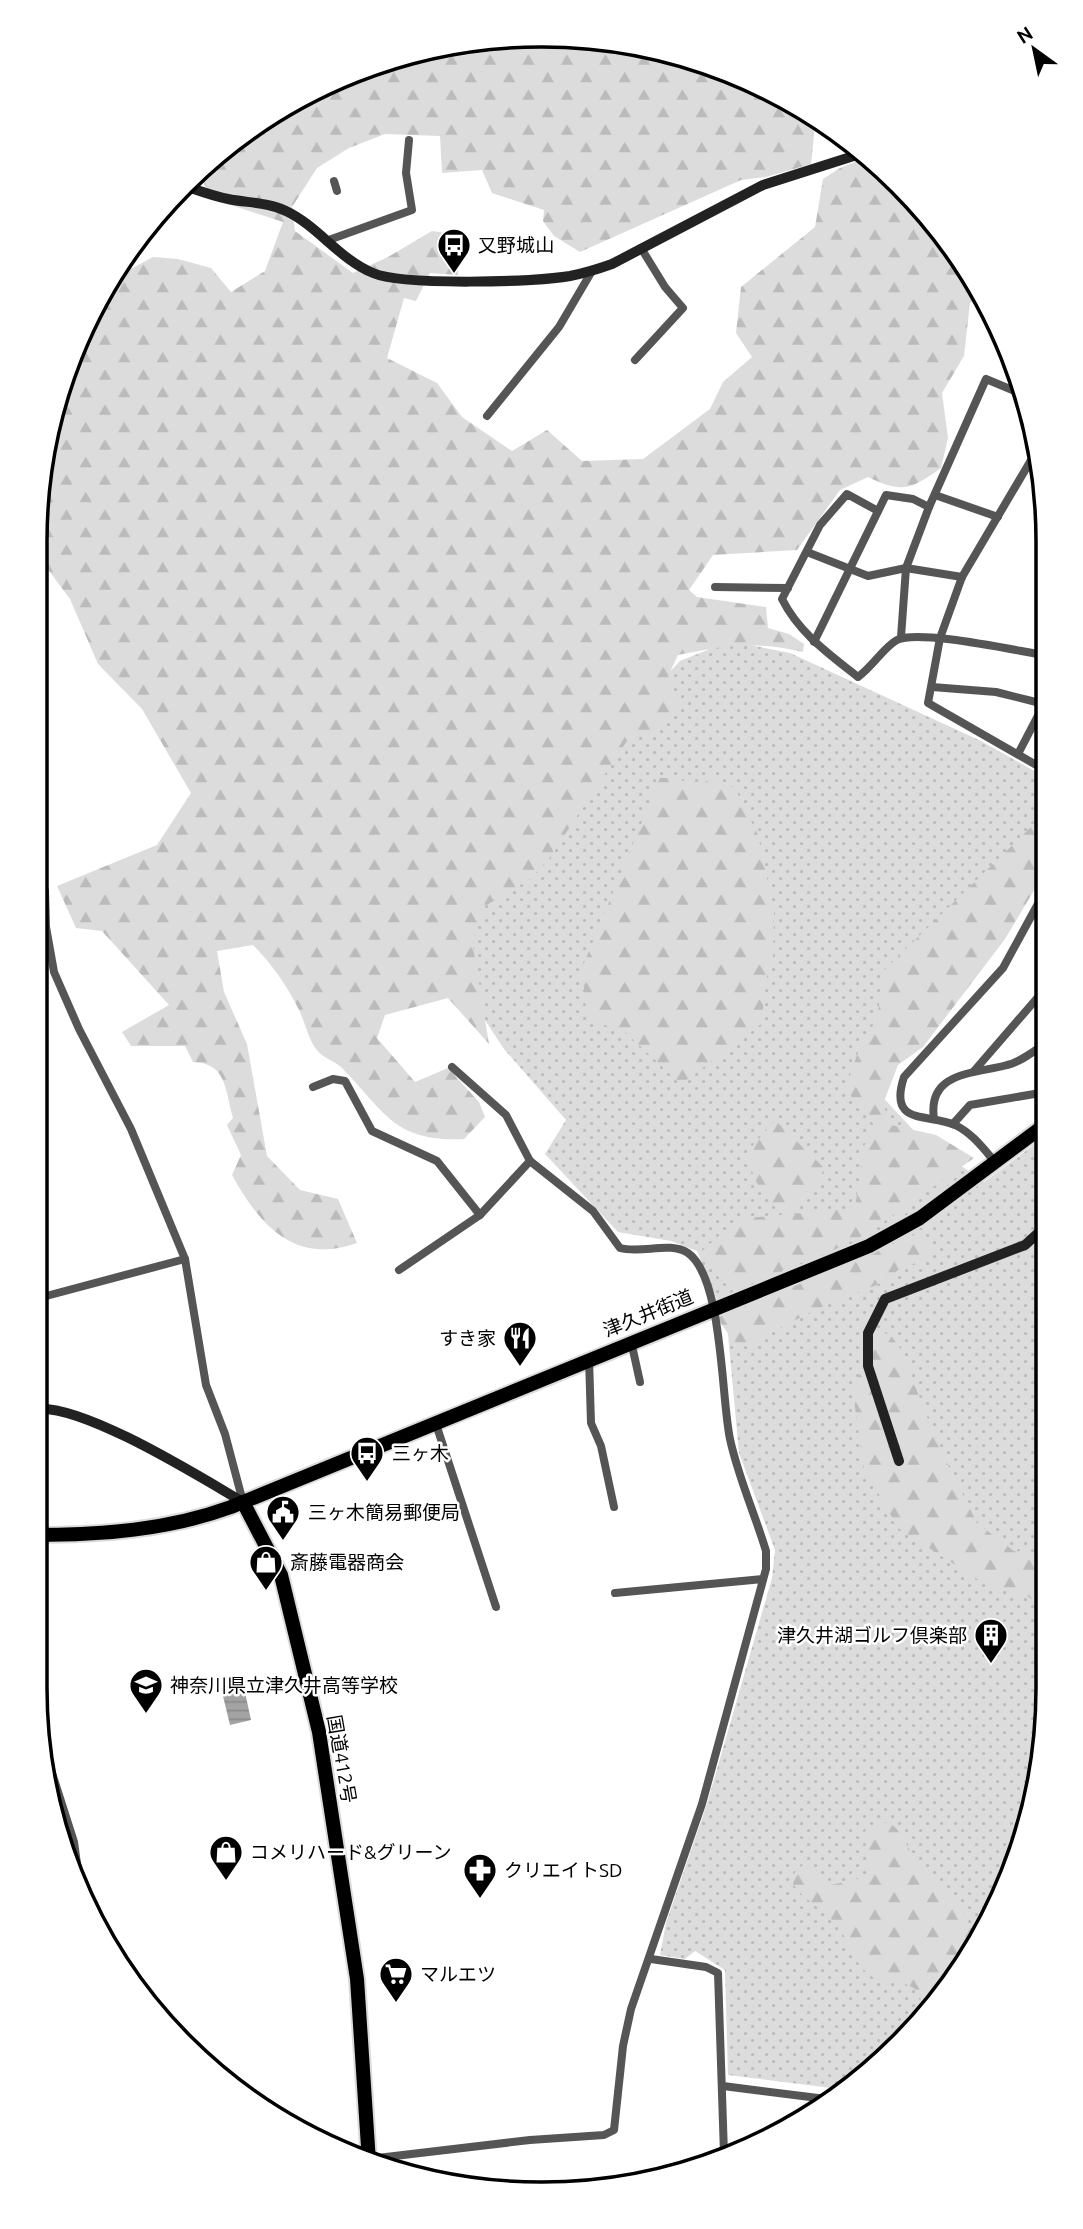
<svg xmlns="http://www.w3.org/2000/svg" width="1083" height="2229" viewBox="0 0 1083 2229" font-family="Ubuntu,'Noto Sans JP',sans-serif">
	<style>
		.grass { fill: url(#grass-dots) }
		.forest { fill: url(#forest-firs) }
		.water { fill: url(#water-rules) }
		.lines { fill: none; stroke-linecap: round; stroke-linejoin: round }
		.highway-casing { stroke: #dbdbdb; stroke-width: 18 }
		.street { stroke: #555; stroke-width: 8 }
		.secondary { stroke: #222; stroke-width: 10 }
		.highway { stroke: #000; stroke-width: 14 }
		.labels { text-anchor: middle; stroke-width: 5; stroke-linejoin: round; paint-order: stroke }
		.poi-label { font-size: 19px; fill: #000; stroke: #fff; text-anchor: start }
		.street-label { font-size: 19px; fill: #000; stroke: #fff }
		.rim { fill: none; stroke: #000; stroke-width: 3.5 }
	</style>
	<defs>
		<pattern id="grass-dots" width="8" height="8" patternUnits="userSpaceOnUse" patternTransform="scale(1.75)"><rect width="8" height="8" fill="#dcdcdc"/><path d="M2 2h.1M6 6h.1" fill="none" stroke="#bbb" stroke-width="1.8" stroke-linecap="round"/></pattern>
		<pattern id="forest-firs" width="22" height="20" patternUnits="userSpaceOnUse" patternTransform="scale(1.75)"><rect width="22" height="20" fill="#dcdcdc"/><path d="M5 1l3.5 6h-7zM16 11l3.5 6h-7z" fill="#bbb"/></pattern>
		<pattern id="water-rules" width="6" height="5" patternUnits="userSpaceOnUse" patternTransform="scale(1.75)"><rect width="6" height="5" fill="#a3a3a3"/><path d="M0 2.5h6" fill="none" stroke="#8b8b8b"/></pattern>
	</defs>
	<rect width="100%" height="100%" fill="#fff"/>
	<path class="grass" d="M730,641L790,653L981,741L1045,777V830L873,1087L919,1136L984,1182L1046,1136L1048,1688L1038,1787L1009,1882L963,1969L900,2045L839,2089L728,2075L725,1970L695,1951L685,1959L660,1955L666,1923L707,1804L772,1578L775,1550L739,1453L727,1324L697,1251L671,1241L618,1232L545,1154L566,1120L504,1049L460,982L445,917L598,745L680,661Z"/>
	<g class="forest">
		<path d="M542,35L641,45L736,74L821,123L815,126L811,164L766,177L741,180L580,252L554,236L543,221L544,210L492,193L482,170L442,173L440,136L385,134L349,148L317,168L292,207L295,231L353,273L388,257L432,231L447,233L459,246L458,275L430,273L416,301L404,298L387,358L437,383L462,417L512,451L547,430L582,461L643,459L710,409L723,382L752,357L736,333L741,287L815,227L823,179L840,168L868,157L943,233L980,297L970,303L964,356L942,393L948,438L941,468C911,489 903,494 868,477L840,490L797,550L713,555L689,590L697,597L766,607L768,628L789,634L804,644L803,652C756,641 725,645 678,655L668,676L679,704L663,729L627,741L548,860L530,879L485,906L472,940L489,1044L448,998L385,1015L377,1038L415,1082L448,1068L479,1102L485,1117L464,1139C394,1142 386,1113 342,1068C335,1061 322,1058 316,1049C308,1038 305,1022 299,1010C288,987 271,963 253,945L217,951L224,992L247,1044L267,1156L300,1190L338,1199L357,1243C295,1265 260,1226 232,1175L241,1155L227,1125L233,1118C225,1090 227,1063 193,1062L185,1046H131L122,1032L169,1005L102,931L76,928L57,886L157,845L191,793L142,709L98,664L70,599L35,552L45,442L74,347L110,280L153,257L178,259L211,268L231,292L265,271L283,222L216,200L204,184L203,167L260,120L348,73L443,45Z"/>
		<path d="M660,778H679L694,789L711,778L735,788L758,835L774,912L773,962L767,976L761,1024L681,1084L626,1033L587,1018L582,968Z"/>
		<path d="M1045,823V872L1005,939L923,1047L898,1065L883,1104L891,1125L936,1135L974,1158L868,1233L832,1251L739,1287L720,1280L703,1250L738,1219L855,1208L864,1146L876,1129L866,1111L845,1090L863,1038L877,1021L883,971L1031,827Z"/>
		<path d="M42,895L46,971L35,975V898Z"/>
		<path d="M775,1120L824,1168L817,1188L793,1210H780C760,1192 750,1178 749,1150Z"/>
		<path d="M925,1230L931,1258L901,1268L879,1284L817,1309L749,1344L734,1342L715,1315C785,1286 856,1262 925,1230Z"/>
		<path d="M862,1320L892,1337L900,1348L940,1449L977,1523L1014,1551L1048,1553V1610L1027,1596L988,1586L898,1528L864,1468L853,1394L862,1367Z"/>
		<path d="M888,1822C904,1832 905,1846 917,1860C936,1885 958,1897 971,1928L982,1932L963,1969L922,2019L920,1993C899,1974 885,1989 866,1972C852,1959 848,1936 834,1922C822,1908 799,1897 792,1881L795,1872L803,1865L813,1868L821,1880L830,1885L855,1880L867,1874L869,1860L864,1833L869,1826Z"/>
	</g>
	<path class="water" d="M243,1683L251,1720L230,1725L221,1688Z"/>
	<g class="lines">
		<defs>
			<g id="highway">
				<path d="M243,1502L281,1575L319,1732L357,1979L369,2162"/>
				<path d="M35,1535C101,1535 168,1530 231,1507L869,1246L920,1218L1046,1124"/>
			</g>
		</defs>
		<use href="#highway" class="highway-casing"/>
		<g class="street">
			<path d="M334,181L337,191"/>
			<path d="M326,241L412,210L406,173L409,140"/>
			<path d="M635,360L683,308L665,287L641,248"/>
			<path d="M487,416L559,327L592,271"/>
			<path d="M1037,450L962,577L940,638L928,703L1045,770"/>
			<path d="M935,495L998,517"/>
			<path d="M878,511L847,494L820,525L782,599C799,633 829,654 858,677C873,666 884,647 897,640C918,629 1017,651 1044,655"/>
			<path d="M807,552L868,576L906,568L962,577"/>
			<path d="M715,587L788,588"/>
			<path d="M901,637L906,568L929,507"/>
			<path d="M814,642L886,495L913,499L929,507L986,379L1022,394"/>
			<path d="M932,687L996,692L1044,704"/>
			<path d="M35,718L38,715"/>
			<path d="M1018,754L1044,704"/>
			<path d="M35,864L45,891L46,927L54,972L79,1029L131,1129L185,1259L206,1385L225,1434L243,1502"/>
			<path d="M974,1071L1045,989"/>
			<path d="M313,1087L333,1079L345,1081L372,1131L437,1161L480,1215"/>
			<path d="M934,1119C927,1071 975,1074 1007,1065C1021,1062 1034,1051 1046,1043"/>
			<path d="M953,1124L970,1105L1046,1092"/>
			<path d="M995,1162C983,1148 972,1133 955,1125C927,1113 888,1126 904,1077L1003,968L1045,891"/>
			<path d="M399,1270L480,1215L530,1161L506,1115L452,1067"/>
			<path d="M35,1299L185,1259"/>
			<path d="M631,1341L640,1382"/>
			<path d="M589,1358L591,1423L601,1446L614,1507"/>
			<path d="M435,1421L496,1607"/>
			<path d="M615,1593L763,1579"/>
			<path d="M45,1751L74,1842L80,1885"/>
			<path d="M651,1959L706,1967L718,1973L724,2154"/>
			<path d="M723,2086L826,2099"/>
			<path d="M369,2159L530,2140L604,2135L614,2130L623,2046L631,2009L702,1804L766,1569V1551C755,1514 738,1477 730,1439C721,1397 723,1278 688,1253C670,1241 642,1254 620,1248L593,1211L530,1161"/>
		</g>
		<g class="secondary">
			<path d="M182,185C197,190 212,196 228,199C247,203 268,202 286,211C318,226 339,259 373,273C403,286 535,282 570,276C585,273 598,269 612,264L763,185L863,153"/>
			<path d="M35,1409C82,1403 200,1477 243,1502"/>
			<path d="M899,1461L868,1366V1333L885,1299L1025,1245L1046,1226"/>
		</g>
		<use href="#highway" class="highway"/>
	</g>
	<defs>
		<symbol id="bus-pin" viewBox="-11 -11 22 30"><path d="M0 17L-7.5 6A9.5 9.5 0 1 1 7.5 6Z" fill="#000" stroke="#fff"/><path d="M-5-6H5V4H4V6H2V4H-2V6H-4V4H-5ZM-3.5-4V0h7V-4ZM-3.5 1.2v1.5H-2V1.2ZM2 1.2v1.5H3.5V1.2Z" fill="#fff"/></symbol>
		<symbol id="restaurant-pin" viewBox="-11 -11 22 30"><path d="M0 17L-7.5 6A9.5 9.5 0 1 1 7.5 6Z" fill="#000" stroke="#fff"/><path d="M-5-6h1v4h1v-4h1v4h1v-4h1v5L-1.5 .5V6h-2V.5L-5-1ZM5-6V6H3V1.5H1.5Q1.5-4 5-6Z" fill="#fff"/></symbol>
		<symbol id="civic-pin" viewBox="-11 -11 22 30"><path d="M0 17L-7.5 6A9.5 9.5 0 1 1 7.5 6Z" fill="#000" stroke="#fff"/><path d="M-.6-6.5H3V-4.5H.6V-3L4-1V1h2V6H-6V1h2V-1L-.6-3ZM-1.2 2.5V6h2.4V2.5Z" fill="#fff"/></symbol>
		<symbol id="shop-pin" viewBox="-11 -11 22 30"><path d="M0 17L-7.5 6A9.5 9.5 0 1 1 7.5 6Z" fill="#000" stroke="#fff"/><path d="M-5-2.5h2.3a2.7 3.5 0 0 1 5.4 0H5L5.5 6h-11ZM-1.5-2.5h3a1.5 2.3 0 0 0-3 0Z" fill="#fff"/></symbol>
		<symbol id="building-pin" viewBox="-11 -11 22 30"><path d="M0 17L-7.5 6A9.5 9.5 0 1 1 7.5 6Z" fill="#000" stroke="#fff"/><path d="M-4-6H4V6H1V3H-1V6H-4ZM-2.5-4.3h1.7v1.8h-1.7ZM.8-4.3h1.7v1.8H.8ZM-2.5-1h1.7V.8h-1.7ZM.8-1h1.7V.8H.8Z" fill="#fff"/></symbol>
		<symbol id="school-pin" viewBox="-11 -11 22 30"><path d="M0 17L-7.5 6A9.5 9.5 0 1 1 7.5 6Z" fill="#000" stroke="#fff"/><path d="M0-5L7-2L0 1L-7-2ZM-4 1L0 2.5L4 1V4Q0 6-4 4Z" fill="#fff"/></symbol>
		<symbol id="pharmacy-pin" viewBox="-11 -11 22 30"><path d="M0 17L-7.5 6A9.5 9.5 0 1 1 7.5 6Z" fill="#000" stroke="#fff"/><path d="M-2-6h4v4h4v4h-4v4h-4v-4h-4v-4h4Z" fill="#fff"/></symbol>
		<symbol id="supermarket-pin" viewBox="-11 -11 22 30"><path d="M0 17L-7.5 6A9.5 9.5 0 1 1 7.5 6Z" fill="#000" stroke="#fff"/><path d="M-6-5.5h2.5l.6 2H6L4.5 2H-2.5L-4.4-4H-6ZM-1.5 3.2a1.3 1.3 0 1 0 .1 0ZM3 3.2a1.3 1.3 0 1 0 .1 0Z" fill="#fff"/></symbol>
	</defs>
	<g fill-rule="evenodd">
		<use href="#bus-pin" x="435" y="226" width="38" height="52"/>
		<use href="#restaurant-pin" x="501" y="1319" width="38" height="52"/>
		<use href="#bus-pin" x="348" y="1434" width="38" height="52"/>
		<use href="#civic-pin" x="264" y="1493" width="38" height="52"/>
		<use href="#shop-pin" x="247" y="1543" width="38" height="52"/>
		<use href="#building-pin" x="972" y="1616" width="38" height="52"/>
		<use href="#school-pin" x="127" y="1666" width="38" height="52"/>
		<use href="#shop-pin" x="207" y="1833" width="38" height="52"/>
		<use href="#pharmacy-pin" x="461" y="1851" width="38" height="52"/>
		<use href="#supermarket-pin" x="377" y="1955" width="38" height="52"/>
	</g>
	<g class="labels">
		<g class="poi-label">
			<text x="478" y="252">又野城山</text>
			<text x="496" y="1345" text-anchor="end">すき家</text>
			<text x="392" y="1460">三ヶ木</text>
			<text x="308" y="1519">三ヶ木簡易郵便局</text>
			<text x="290" y="1569">斎藤電器商会</text>
			<text x="967" y="1642" text-anchor="end">津久井湖ゴルフ倶楽部</text>
			<text x="170" y="1692">神奈川県立津久井高等学校</text>
			<text x="250" y="1859">コメリハード&amp;グリーン</text>
			<text x="504" y="1877">クリエイトSD</text>
			<text x="420" y="1981">マルエツ</text>
		</g>
		<g class="street-label">
			<text transform="translate(648 1313) rotate(-22)" y="7">津久井街道</text>
			<text transform="translate(342 1759) rotate(80)" y="7">国道412号</text>
		</g>
	</g>
	<path d="M0 0H1083V2229H0ZM541 47H542A494 494 0 0 1 1036 541V1688A494 494 0 0 1 542 2182H541A494 494 0 0 1 47 1688V541A494 494 0 0 1 541 47Z" fill="#fff" fill-rule="evenodd"/>
	<path class="rim" d="M541 47H542A494 494 0 0 1 1036 541V1688A494 494 0 0 1 542 2182H541A494 494 0 0 1 47 1688V541A494 494 0 0 1 541 47Z"/>
	<g transform="translate(1034 49) rotate(327)" stroke="#ffffff" stroke-width="5" paint-order="stroke">
	<path d="M0-5L12 26L0 18L-12 26Z" fill="#000000"/>
	<text y="-10" font-size="19" font-weight="bold" text-anchor="middle" fill="#000000">N</text>
	</g>
</svg>
